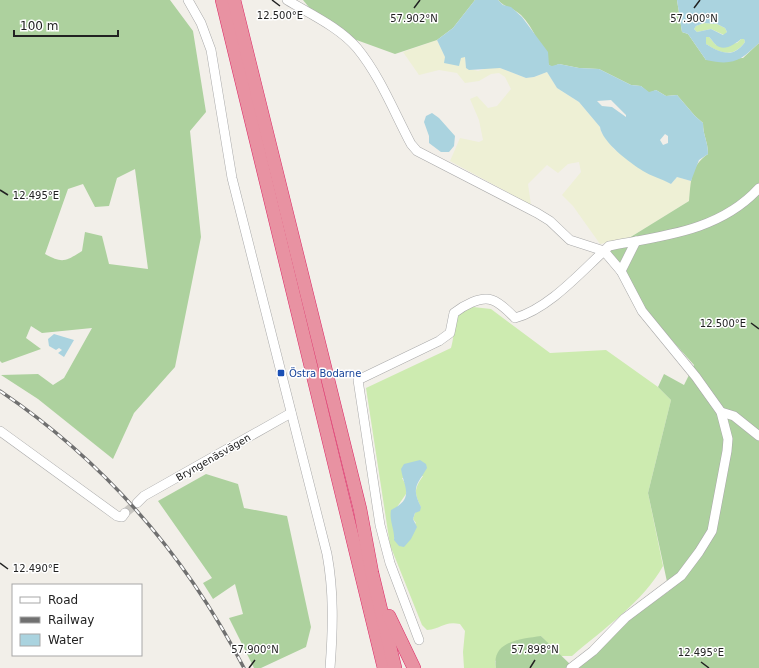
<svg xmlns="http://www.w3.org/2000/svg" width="759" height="668" viewBox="0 0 759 668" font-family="'DejaVu Sans',sans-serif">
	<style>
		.farmland { fill: #eef0d5 }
		.grass { fill: #cdebb0; fill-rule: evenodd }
		.forest { fill: #add19e; fill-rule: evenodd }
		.water { fill: #aad3df; fill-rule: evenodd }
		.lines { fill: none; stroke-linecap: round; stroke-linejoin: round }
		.minor-tunnel { stroke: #c8c6c1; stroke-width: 9; stroke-dasharray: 9 4.5; stroke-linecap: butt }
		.minor-casing { stroke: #a9a9a9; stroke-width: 10 }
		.highway-casing { stroke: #dc2a67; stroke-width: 14 }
		.minor { stroke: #fff; stroke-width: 9 }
		.highway { stroke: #e892a2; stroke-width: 13 }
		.rail-casing { stroke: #707070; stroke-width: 3.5 }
		.rail { stroke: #fff; stroke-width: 2; stroke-dasharray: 6; stroke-linecap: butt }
		.ticks { fill: none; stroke: #222; stroke-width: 1.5 }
		.transit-dot { fill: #1a4fb4; stroke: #fff; stroke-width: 1.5 }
		.labels { text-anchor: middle; stroke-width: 3; stroke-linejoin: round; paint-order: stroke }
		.transit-label { font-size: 10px; fill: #164399; stroke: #fff; text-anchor: start }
		.street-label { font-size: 10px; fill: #222; stroke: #fff }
		.ticks-label { font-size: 10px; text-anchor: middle; fill: #222; stroke: #fff; stroke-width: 3; stroke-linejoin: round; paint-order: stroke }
	</style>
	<rect width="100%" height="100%" fill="#f2efe9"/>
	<path class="farmland" d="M437,40L445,57H465L466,68L478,71L490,67L500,68L526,78L534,77L547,72L557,88L579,102L600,127L601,132L614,149L628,159L671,184L677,177L691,181L689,201L629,238L600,244L573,206L562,195L581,172L579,162L568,164L558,173L547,165L528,184L531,205L450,161L460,138L479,142L483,140L479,120L470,99L477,96L488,108L497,106L511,89L505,77L499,73L491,74L479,81L465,83L457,73L439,70L419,75L403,52Z"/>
	<g class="grass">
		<path d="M704,23L717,24L725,28L727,32L724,35L711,29L697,32L694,29L696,26Z"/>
		<path d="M706,37H709L716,45L737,43L741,39H744L745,42C733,58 721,54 706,44Z"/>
		<path d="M473,307L491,309L550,353L606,350L658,387L671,400L648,493L663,566C644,601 602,630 572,656H560L541,636L495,661L496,668H464L463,652L465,631L460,624C443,621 442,629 427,630L422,625L390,545L366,388L451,348C457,329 449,313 473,307ZM423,476C414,489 414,493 421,507L415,513L413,519L416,523L394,540L397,507L406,494L407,487L402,478Z"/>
	</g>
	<g class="forest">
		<path d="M0,0H170L193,31L206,112L190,131L201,237L175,367L134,413L113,459L38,399L1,375L38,374L53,385L64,378L92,328L42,333L31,326L26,338L41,349L2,363L0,361ZM135,169L148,269L109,264L102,236L85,232L82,251C66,261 63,264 45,254L68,189L83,184L95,207L109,206L117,178Z"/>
		<path d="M303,0H475L453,28L437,40L395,54L340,34L322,23Z"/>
		<path d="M498,0H677L682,32L688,34L706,60L743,58L759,43V668H578L598,651L633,617L669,591L648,493L671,400L658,387L664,374L684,385L694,365L644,309L633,290L626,270L608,251L689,201C691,182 690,166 708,154C708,141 703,136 703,123L695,116L677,95L666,96L656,90L649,93L641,86L631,85L599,69L579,68L559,64L552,67L549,65C541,49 534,28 521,15C513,8 504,7 498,0Z"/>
		<path d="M206,474L238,484L244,508L287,516L311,627L306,647L261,668H254L229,618L243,614L235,584L213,599L203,583L212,578L158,501Z"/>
		<path d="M541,636L574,668H496C491,641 521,639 541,636Z"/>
	</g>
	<g class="water">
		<path d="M475,0H498L503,5L511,7L522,17L548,52L549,65L552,66L559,64L579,68L599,69L631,85L641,86L649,92L656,90L666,96L677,95L695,116L703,123C703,136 708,141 708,154L699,160L691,181L677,177L671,184C662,179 651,176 643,171C630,163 602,142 600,127L579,102L557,88L547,72L534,77L526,78L500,68L469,70L466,68L465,57L461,58L459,66L444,63L445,57L437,40L453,28ZM611,100L626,115V117L612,107L602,106L597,101ZM665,134L668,136V143L663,145L660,140Z"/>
		<path d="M677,0H759V43C740,61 733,66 706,60L688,34L682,32ZM704,23L717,24L725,28L727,32L723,35L711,29L697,32L694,29L696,26ZM706,37H709C712,40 713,42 716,45C724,52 735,44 741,39H744L745,42C733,59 721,53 706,44Z"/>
		<path d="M432,113L439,118L455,136L454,146L449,152H441L429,143V136L424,122L426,116Z"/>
		<path d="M54,334L74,340L64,357L58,353L62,350L59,348L56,350L49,346L48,339Z"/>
		<path d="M420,460L426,464L427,468C417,485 411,487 421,507L420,511L415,513L413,519L417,527L411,539L404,547L399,546L394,540C395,530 389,521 391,510C415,498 404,488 401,469L404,464Z"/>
	</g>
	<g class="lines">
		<path class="minor-tunnel" d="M125,513L137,503"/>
		<defs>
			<g id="minor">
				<path d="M188,0L201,23L211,50L232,178L327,554C334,592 333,629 330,668"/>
				<path d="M287,0C310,14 339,27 357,48C380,76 394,112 411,144L417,151L537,213L550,221L570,240L604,251C579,274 548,309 515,318C509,312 501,303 492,300C480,296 463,306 454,313L450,333L439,341L358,380L380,525L390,563L419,640"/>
				<path d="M621,271L636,241"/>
				<path d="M721,412L734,416L759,436"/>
				<path d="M0,431L117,516L122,517L125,513"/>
				<path d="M137,503L144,496L291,413"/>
				<path d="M571,668L593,651L625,618L681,576L699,552L712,531L727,451L728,439L721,412L696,377L642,311L621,271L604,251L609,246C662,236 720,231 759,188"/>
			</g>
			<g id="highway">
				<path d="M222,0L384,668"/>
				<path d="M234,0L360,509L372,573L395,668"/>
				<path d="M389,616L414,668"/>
			</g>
		</defs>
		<use href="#minor" class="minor-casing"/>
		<use href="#highway" class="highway-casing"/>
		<use href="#minor" class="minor"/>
		<use href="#highway" class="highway"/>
		<defs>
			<path id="rail" d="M0,391C105,462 186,556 244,668"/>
		</defs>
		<use href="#rail" class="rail-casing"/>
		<use href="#rail" class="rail"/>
	</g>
	<path class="ticks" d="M272,0L280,6M414,8L420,0M694,8L700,0M0,190L8,195M751,323L759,329M0,563L8,569M701,662L709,668M249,668L255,660M530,668L535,660"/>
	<rect class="transit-dot" x="277" y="369" width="8" height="8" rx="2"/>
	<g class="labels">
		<g class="transit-label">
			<text x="289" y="377">Östra Bodarne</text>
		</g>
		<g class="street-label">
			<text transform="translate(213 457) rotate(-30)" y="4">Bryngenäsvägen</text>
		</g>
	</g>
	<g class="ticks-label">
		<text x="280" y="19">12.500°E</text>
		<text x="414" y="22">57.902°N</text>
		<text x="694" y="22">57.900°N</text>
		<text x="36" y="199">12.495°E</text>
		<text x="723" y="327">12.500°E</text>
		<text x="36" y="572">12.490°E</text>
		<text x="255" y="653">57.900°N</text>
		<text x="535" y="653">57.898°N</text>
		<text x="701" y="656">12.495°E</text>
	</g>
	<rect x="12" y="584" width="130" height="72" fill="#ffffff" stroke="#a7a7a7"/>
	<rect x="20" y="597" width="20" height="6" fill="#ffffff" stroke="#a7a7a7"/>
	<text x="48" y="604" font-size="12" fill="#222222">Road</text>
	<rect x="20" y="617" width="20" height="6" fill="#707070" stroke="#a7a7a7"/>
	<text x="48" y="624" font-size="12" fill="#222222">Railway</text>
	<rect x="20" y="634" width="20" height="12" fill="#aad3df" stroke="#a7a7a7"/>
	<text x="48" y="644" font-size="12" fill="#222222">Water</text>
	<path d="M14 30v6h104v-6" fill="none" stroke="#222222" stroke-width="2"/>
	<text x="20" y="30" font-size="12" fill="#222222" stroke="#ffffff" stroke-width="3" paint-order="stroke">100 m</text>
</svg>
